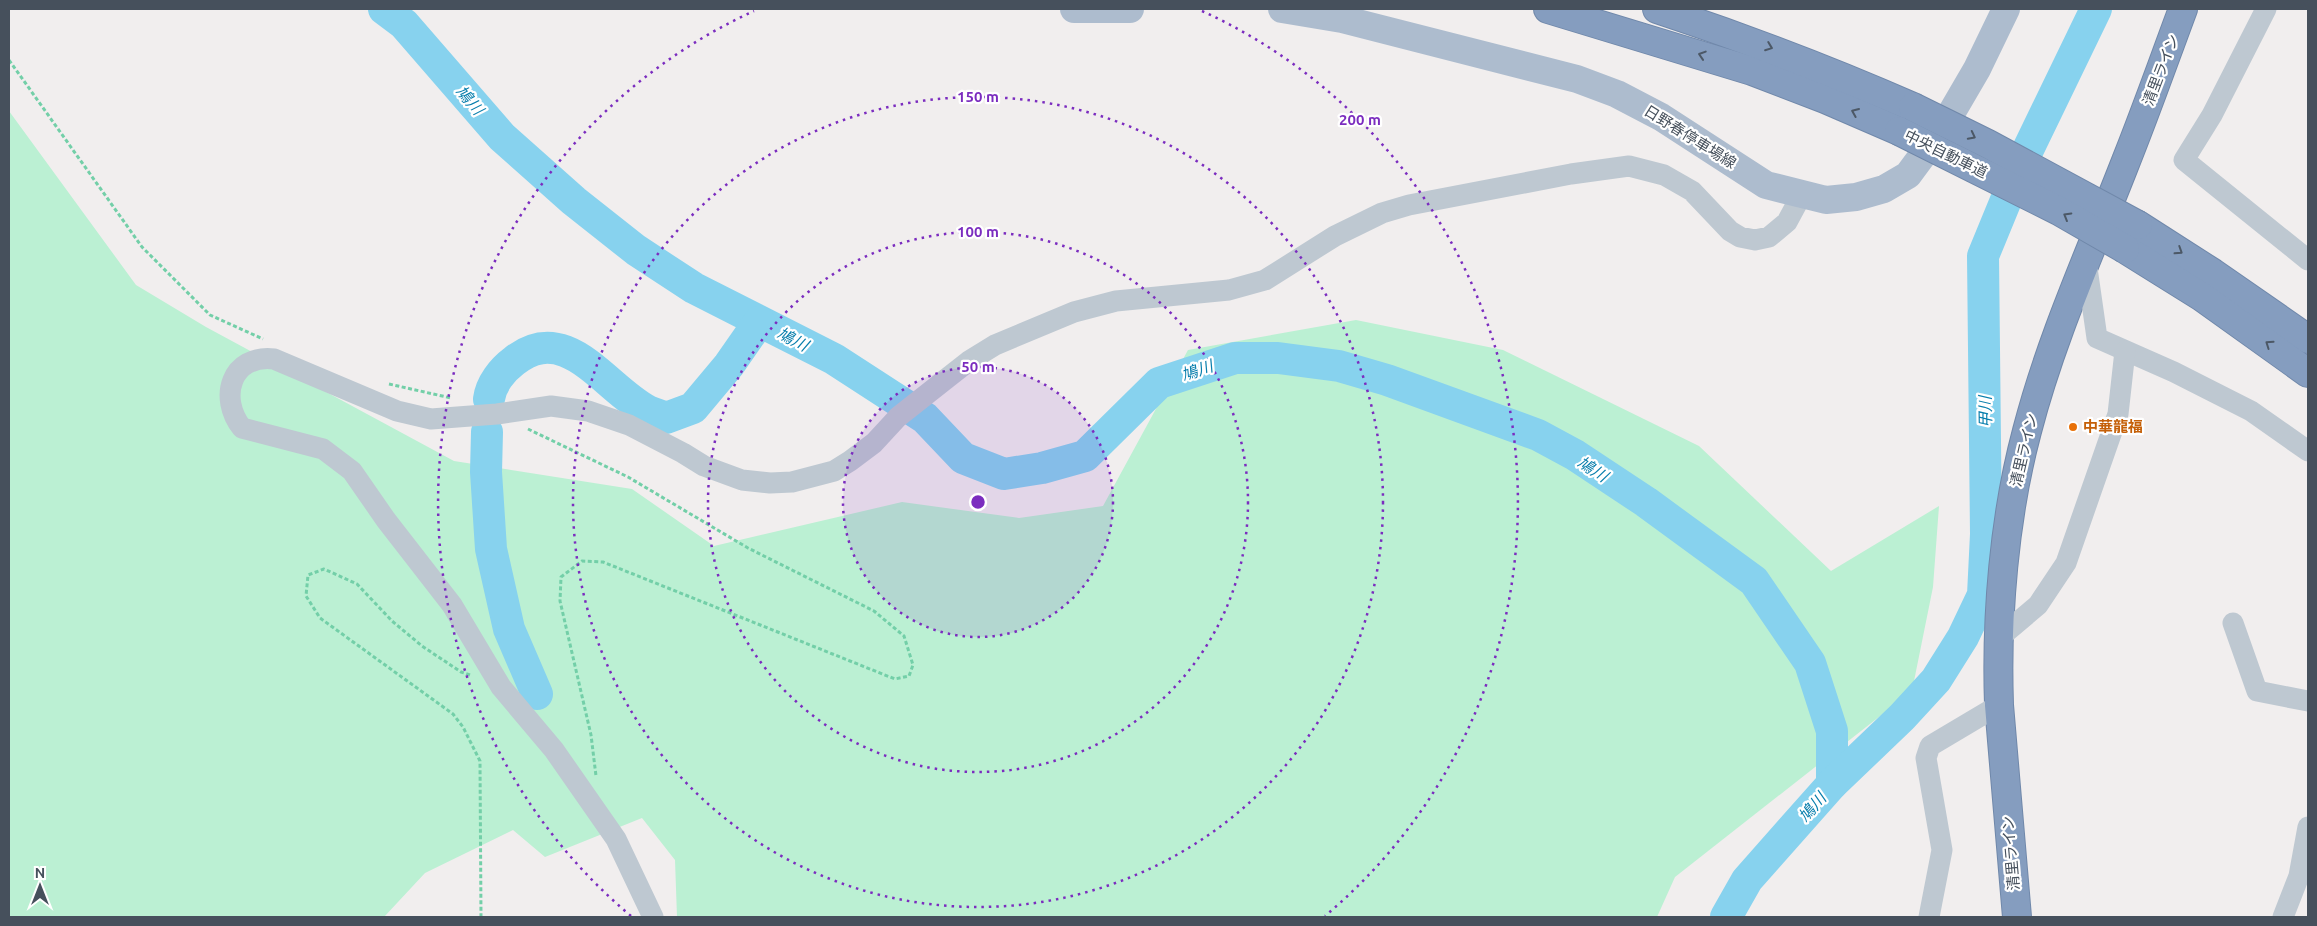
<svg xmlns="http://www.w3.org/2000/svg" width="2317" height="926" viewBox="0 0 2317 926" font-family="Ubuntu,'Noto Sans JP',sans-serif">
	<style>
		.green { fill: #bbf0d3 }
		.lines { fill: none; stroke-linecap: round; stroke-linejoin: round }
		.river { stroke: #87d2ee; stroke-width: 32 }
		.highway-casing { stroke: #7088aa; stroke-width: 30 }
		.path { stroke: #73cfa8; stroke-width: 3; stroke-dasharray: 4 2.5; stroke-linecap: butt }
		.minor { stroke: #bec8d1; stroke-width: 21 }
		.major { stroke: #adbcce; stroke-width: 28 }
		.highway { stroke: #859dbf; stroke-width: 28 }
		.highway-bridge-casing { stroke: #7088aa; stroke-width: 30; stroke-linecap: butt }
		.highway-bridge { stroke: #859dbf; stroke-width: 28 }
		.oneway { stroke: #4c5866 }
		.ring { fill: none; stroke: #7b2cbf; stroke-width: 2.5; stroke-dasharray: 2.5 5 }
		.food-dot { fill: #e8710a; stroke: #fff; stroke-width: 2 }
		.labels { text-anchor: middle; stroke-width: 4.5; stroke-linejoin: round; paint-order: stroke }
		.street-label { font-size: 15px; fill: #46505c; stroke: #fff }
		.food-label { font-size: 15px; font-weight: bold; fill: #c56008; stroke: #fff; text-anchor: start }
		.water-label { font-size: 16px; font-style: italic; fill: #097fad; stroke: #fff }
		.centre { fill: #7b2cbf; stroke: #fff; stroke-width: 2.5 }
		.ring-label { font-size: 15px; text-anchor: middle; font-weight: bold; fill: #7b2cbf; stroke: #fff; stroke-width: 4.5; stroke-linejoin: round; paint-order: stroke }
	</style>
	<rect width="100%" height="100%" fill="#f1eeee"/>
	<path class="green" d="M9,111L136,285L206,327L454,461L632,489L714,546L902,502L1019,518L1103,506L1188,350L1356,320L1503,350L1699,446L1831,571L1939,506L1933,587L1912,691L1675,877L1657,917H677L675,860L642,818L545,857L513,830L425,873L384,917H9Z"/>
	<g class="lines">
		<g class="river">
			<path d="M384,9L404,24L502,137L574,201L636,250L694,288L834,359L925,418L963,458L1004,474L1042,468L1085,456L1159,383L1235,358H1278L1339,366L1387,380L1538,435L1575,455L1646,502L1754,581L1810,663L1832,731V784"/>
			<path d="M489,399C491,384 502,370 514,361C567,319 605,389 648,411C654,414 660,415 666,418L693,408L729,365L759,322"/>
			<path d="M487,432L486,472L491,549L509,629L537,694"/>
			<path d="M1726,917L1747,880L1832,784L1902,717L1936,680L1963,637L1983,595L1986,534L1983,256L2020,166L2096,9"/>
		</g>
		<defs>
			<g id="highway">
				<path d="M1548,9L1752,71L1825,99L1899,131"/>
				<path d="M1657,9C1744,38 1829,70 1913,107"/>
				<path d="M2138,225L2213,273L2308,339"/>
				<path d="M2125,249L2202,297L2308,373"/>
				<path d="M2017,917L1999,705C1996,616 2004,517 2027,431C2051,338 2091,251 2126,161C2146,111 2164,60 2183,9"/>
			</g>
		</defs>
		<use href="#highway" class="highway-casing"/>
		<g class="path">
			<path d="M9,60L142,247L210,315L263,339"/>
			<path d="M389,384L451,398"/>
			<path d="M528,429L628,477L748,548L874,611L904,636L913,665L909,676L895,679L603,562L582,561L561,577L560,601L591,735L596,776"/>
			<path d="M470,675L461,672L422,646L392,621L357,584L324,569L308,575L306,596L320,618L453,714L463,727L480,761L481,917"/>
		</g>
		<g class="minor">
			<path d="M2266,9L2212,115L2184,160L2308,260"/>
			<path d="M2086,261L2097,338L2174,372L2251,411L2308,451"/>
			<path d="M2233,623L2257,691L2308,701"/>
			<path d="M1999,638L2038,605L2066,563L2118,414L2125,351"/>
			<path d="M653,917L616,839L554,750L501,687L452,605L386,520L352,471L323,449L242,428C218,398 231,354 274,359L397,411L431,419L497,414L551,406L588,411L629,425L683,453L704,466L742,480L770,483L792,482L834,471L850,461L874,443L898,417L941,383L969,361L995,345L1074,312L1116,301L1229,290L1265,280L1335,236L1382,213L1409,205L1571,174L1629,166L1664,175L1692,191L1730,231L1740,237L1755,240L1769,237L1787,222L1801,196"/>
			<path d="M1929,917L1942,850L1926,758L1930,746L1999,705"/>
			<path d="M2283,917L2299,876L2308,827"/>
		</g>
		<g class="major">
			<path d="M1074,9H1130"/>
			<path d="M1282,9L1342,19L1577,79L1617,94L1661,117L1766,185L1826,200L1856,197L1884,189L1908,175L1942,129L1977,69L2006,9"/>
		</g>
		<use href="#highway" class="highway"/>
		<defs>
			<g id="highway-bridge">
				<path d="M1913,107L1988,144L2138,225"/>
				<path d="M1899,131L2059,211L2125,249"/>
			</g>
		</defs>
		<use href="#highway-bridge" class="highway-bridge-casing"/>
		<use href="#highway-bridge" class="highway-bridge"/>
	</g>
	<defs><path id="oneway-chevron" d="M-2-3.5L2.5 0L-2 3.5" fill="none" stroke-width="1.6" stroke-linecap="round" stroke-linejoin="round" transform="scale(1.25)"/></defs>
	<g class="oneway">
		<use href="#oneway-chevron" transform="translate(1769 47) rotate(21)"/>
		<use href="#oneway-chevron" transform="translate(1702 55) rotate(-162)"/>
		<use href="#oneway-chevron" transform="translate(1855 112) rotate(-157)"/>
		<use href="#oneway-chevron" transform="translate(1972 136) rotate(27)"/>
		<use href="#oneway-chevron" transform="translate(2067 216) rotate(-150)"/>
		<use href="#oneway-chevron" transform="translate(2179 251) rotate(33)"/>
		<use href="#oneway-chevron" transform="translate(2269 344) rotate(-145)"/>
	</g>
	<circle cx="978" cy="502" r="135" fill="#7b2cbf" fill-opacity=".12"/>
	<g class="ring">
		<circle cx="978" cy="502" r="135"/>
		<circle cx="978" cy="502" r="270"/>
		<circle cx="978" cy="502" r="405"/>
		<path d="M631 916A540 540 0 0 1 754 11M1202 11A540 540 0 0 1 1325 916"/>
	</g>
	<circle class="food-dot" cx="2073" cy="427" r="5"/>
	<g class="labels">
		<g class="street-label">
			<text transform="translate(2161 70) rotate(-69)" y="5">清里ライン</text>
			<text transform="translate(1690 137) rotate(32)" y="5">日野春停車場線</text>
			<text transform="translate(1946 154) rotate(26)" y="5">中央自動車道</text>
			<text transform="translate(2024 450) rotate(-77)" y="5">清里ライン</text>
			<text transform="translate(2011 853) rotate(-95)" y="5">清里ライン</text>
		</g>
		<g class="food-label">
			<text x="2083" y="432">中華龍福</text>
		</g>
		<g class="water-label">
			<text transform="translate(470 100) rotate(49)" y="6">鳩川</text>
			<text transform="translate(793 339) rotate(27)" y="6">鳩川</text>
			<text transform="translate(1197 370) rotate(-19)" y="6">鳩川</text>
			<text transform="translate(1985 412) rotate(-91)" y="6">甲川</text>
			<text transform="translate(1593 469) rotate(32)" y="6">鳩川</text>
			<text transform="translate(1812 807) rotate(-49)" y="6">鳩川</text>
		</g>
	</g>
	<circle cx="978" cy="502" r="8" class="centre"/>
	<g class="ring-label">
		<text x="978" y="102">150 m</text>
		<text x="1360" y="125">200 m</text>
		<text x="978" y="237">100 m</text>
		<text x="978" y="372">50 m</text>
	</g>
	<rect width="2317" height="926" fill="none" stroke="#46505c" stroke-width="20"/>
	<g transform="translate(40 886)" stroke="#ffffff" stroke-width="4" paint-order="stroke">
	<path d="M0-4L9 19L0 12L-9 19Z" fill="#46505c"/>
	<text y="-8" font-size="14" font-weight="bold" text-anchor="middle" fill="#46505c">N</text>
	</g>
</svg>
